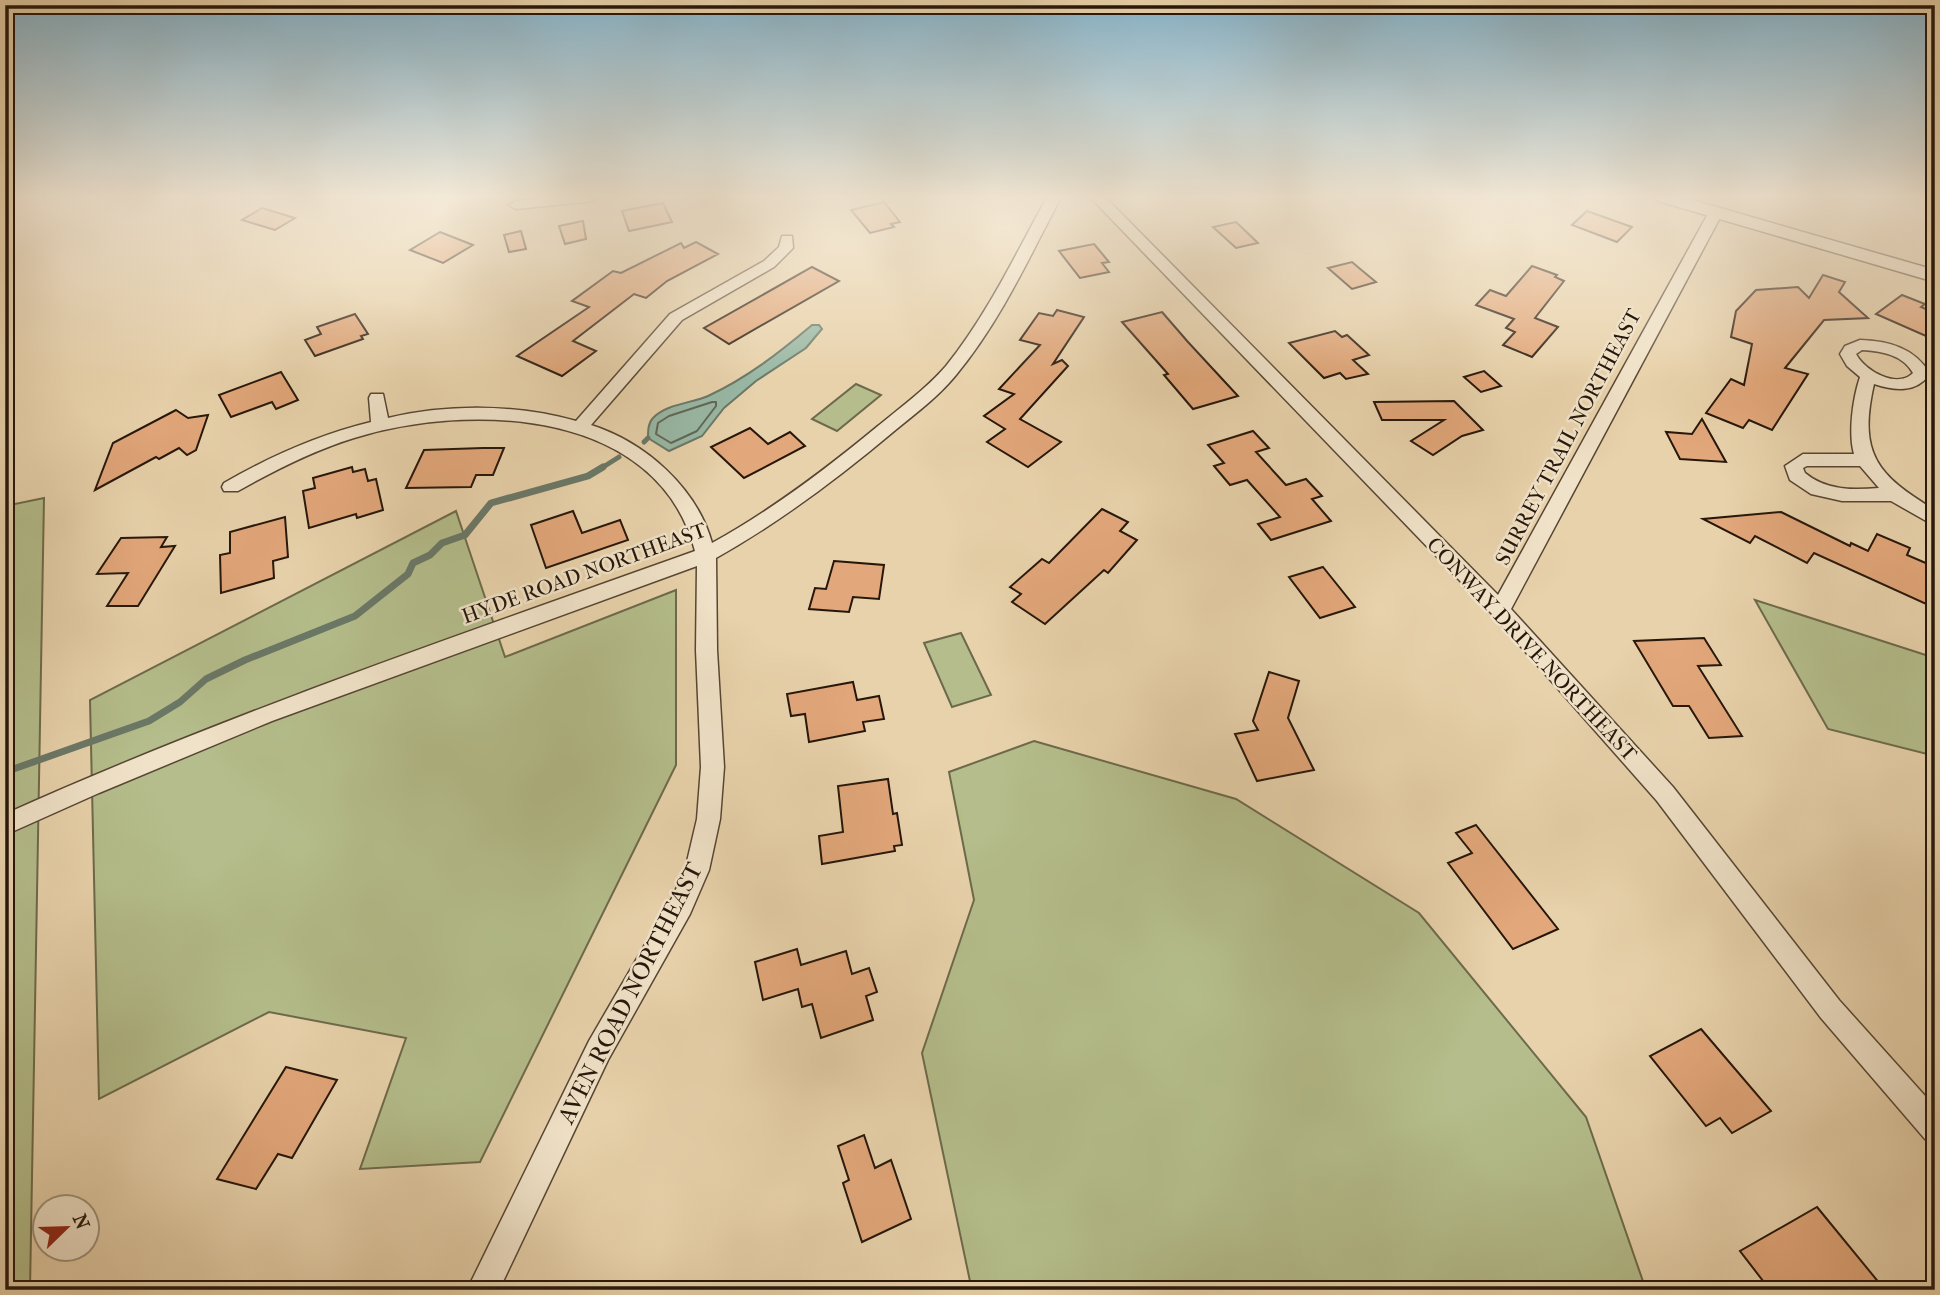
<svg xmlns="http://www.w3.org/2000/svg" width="1940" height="1295" viewBox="0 0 1940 1295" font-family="'IM FELL French Canon',serif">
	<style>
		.green { fill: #b4bd8b; stroke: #6d6a4b; stroke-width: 2 }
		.water { fill: #98b8a5; stroke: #6a7867; stroke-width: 2 }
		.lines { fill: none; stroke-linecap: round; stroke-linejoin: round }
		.shore { stroke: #5f6858; stroke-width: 2 }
		.stream-far1 { stroke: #6a7867; stroke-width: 5 }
		.stream { stroke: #6a7867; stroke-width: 7 }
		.building { fill: #e2a77a; stroke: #26170b; stroke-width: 2 }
		.minor-casing { stroke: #564633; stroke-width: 3 }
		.tertiary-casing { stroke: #564633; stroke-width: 3 }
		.minor { fill: #f0e2c8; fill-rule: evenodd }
		.tertiary { fill: #f0e2c8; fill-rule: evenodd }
		.labels { text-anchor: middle; stroke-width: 5; stroke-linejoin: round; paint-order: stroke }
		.street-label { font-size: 21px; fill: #26170b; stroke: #f0e2c8 }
		.near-street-label { font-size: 24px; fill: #26170b; stroke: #f0e2c8 }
	</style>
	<rect width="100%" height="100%" fill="#e8d2ab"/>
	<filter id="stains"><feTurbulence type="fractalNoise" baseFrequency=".00286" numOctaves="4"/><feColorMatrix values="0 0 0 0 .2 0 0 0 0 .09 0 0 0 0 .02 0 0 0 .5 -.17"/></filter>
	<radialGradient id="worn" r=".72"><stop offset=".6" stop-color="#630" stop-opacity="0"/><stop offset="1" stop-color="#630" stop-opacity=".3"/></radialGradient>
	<g class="green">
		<path d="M856,384L881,395L837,431L812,419Z"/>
		<path d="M44,498L30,1290H5V506Z"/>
		<path d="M456,511L505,657L676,590V765L480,1162L360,1169L406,1038L269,1012L99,1099L90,700Z"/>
		<path d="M1755,600L1935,658V756L1828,729Z"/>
		<path d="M961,633L991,695L952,707L924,643Z"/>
		<path d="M1034,741L1236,799L1419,913L1586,1117L1646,1290H961L971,1286L922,1053L974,900L949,772Z"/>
	</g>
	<path class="water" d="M812,325H819L822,329L806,348L756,381L724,408L702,436L669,451L648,438C648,431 648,423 653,418C666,404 692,403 708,396C747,378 780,352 812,325Z"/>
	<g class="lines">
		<path class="shore" d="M712,402H716V406L697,431L671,443L656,434L658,423L669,416Z"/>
		<g class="stream-far1">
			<path d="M644,442L648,438"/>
			<path d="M600,469L619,457"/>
		</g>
		<path class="stream" d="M5,772L149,721L180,702L206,679L245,660L355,616L408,574L413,563L430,555L442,543L465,535L491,503L588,476L603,467"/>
	</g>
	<g class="building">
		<path d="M884,202L900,222L891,224L894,227L870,233L851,210Z"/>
		<path d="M663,203L672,222L629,231L622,211Z"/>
		<path d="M262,208L295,218L275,230L242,220Z"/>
		<path d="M1587,211L1632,227L1617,242L1572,225Z"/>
		<path d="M583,221L586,239L565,244L559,226Z"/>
		<path d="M1236,222L1258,243L1236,248L1213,227Z"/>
		<path d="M521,231L526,249L509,252L504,235Z"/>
		<path d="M440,232L473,245L443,263L410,250Z"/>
		<path d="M696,242L718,254L667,281L646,298L634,294L573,341L596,351L562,376L517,356L589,307L572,301L613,271L621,273L681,243L684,248Z"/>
		<path d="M1094,244L1109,262L1102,263L1109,272L1080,278L1059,251Z"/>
		<path d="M1352,262L1359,268L1376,282L1352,289L1328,268Z"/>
		<path d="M1532,266L1557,275L1555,277L1564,281L1535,318L1558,327L1532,357L1503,345L1515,332L1506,328L1514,319L1476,305L1490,290L1506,296Z"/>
		<path d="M812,267L839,281L729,344L704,328Z"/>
		<path d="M1823,275L1845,282L1839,292L1868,318L1824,320L1785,368L1808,374L1772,430L1749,420L1743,428L1706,413L1731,379L1744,385L1752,344L1731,337L1736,311L1756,290L1798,287L1809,298Z"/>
		<path d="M1902,295L1925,304L1921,307L1935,313V340L1876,314Z"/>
		<path d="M1057,310L1084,317L1053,364L1062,360L1068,366L1020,419L1061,442L1028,467L987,442L1005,429L984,416L1014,394L999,389L1040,345L1020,340L1039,313L1053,316Z"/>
		<path d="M1162,312L1188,342L1238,396L1193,409L1164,375L1168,374L1122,322Z"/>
		<path d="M355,314L368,334L361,336L363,339L315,356L305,340L321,334L317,327Z"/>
		<path d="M1335,331L1342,337L1347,335L1369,355L1353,360L1368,374L1346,379L1340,373L1324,378L1289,343Z"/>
		<path d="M1484,371L1501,386L1481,392L1464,377Z"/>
		<path d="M281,372L298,400L276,409L272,402L231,417L219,395Z"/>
		<path d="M1454,401L1483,430L1462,436L1433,455L1411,441L1444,420H1382L1374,402Z"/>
		<path d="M176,410L188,418L208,415L196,450L187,455L179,448L159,459L156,457L95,490L113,443Z"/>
		<path d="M1702,419L1726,462L1680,459L1666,432L1692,434Z"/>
		<path d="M750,428L768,444L790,432L805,446L744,478L711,447Z"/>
		<path d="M1253,431L1269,448L1256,452L1286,485L1306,479L1322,496L1312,499L1331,521L1271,540L1258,524L1280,517L1247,480L1230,485L1214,466L1224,463L1208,445Z"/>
		<path d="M483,448H504L493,475H476L471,487L406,488L424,450Z"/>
		<path d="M352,467L353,472L365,469L368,481L376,479L383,510L357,518L356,514L309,528L303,491L315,488L313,478Z"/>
		<path d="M1102,509L1128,522L1120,531L1137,540L1108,573L1104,570L1045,624L1012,602L1021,594L1010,587L1042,559L1049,563Z"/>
		<path d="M573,511L582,533L620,520L628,540L546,568L531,525Z"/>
		<path d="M1781,512L1850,546L1851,543L1868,551L1877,534L1910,548L1907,555L1935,567V608L1814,553L1807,563L1755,536L1750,543L1703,519Z"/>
		<path d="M285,517L288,557L273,561L274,578L221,593L220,555L230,553V532Z"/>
		<path d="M167,537L161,547L175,546L138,606H107L128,573L97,574L121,538Z"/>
		<path d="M834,561L884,565L879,599L853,597L849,612L809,609L815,588L826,589Z"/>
		<path d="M1323,567L1355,607L1320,618L1289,577Z"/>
		<path d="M1704,638L1721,665L1698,666L1742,736L1709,738L1689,706H1673L1634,641Z"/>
		<path d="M1269,672L1299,681L1288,718L1314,770L1257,781L1235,734L1258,730L1253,721Z"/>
		<path d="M853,682L857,700L879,696L884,719L863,722L865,731L809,742L805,714L791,716L787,694Z"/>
		<path d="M888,779L893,814L897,813L902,845L894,846L895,851L822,864L819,836L843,832L838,786Z"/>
		<path d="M1476,825L1558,929L1513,949L1448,863L1472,853L1456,833Z"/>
		<path d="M797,949L801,965L846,951L852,974L869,968L877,992L866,996L873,1020L821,1038L812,1004L802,1007L798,989L763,1000L755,962Z"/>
		<path d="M1701,1029L1771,1111L1732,1133L1720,1118L1706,1126L1650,1056Z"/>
		<path d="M286,1067L337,1080L292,1158L278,1154L256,1189L217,1179Z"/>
		<path d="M864,1135L875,1168L891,1160L911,1219L862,1242L843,1183L849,1180L838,1146Z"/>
		<path d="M1817,1207L1885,1290H1770L1740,1251Z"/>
	</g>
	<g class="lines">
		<defs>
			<g id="minor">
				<path d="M555,197H601L594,201L516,209L509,205L516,201Z"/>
				<path d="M1047,197H1061C1029,258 1000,322 956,375C938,397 915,414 893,432C837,479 780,522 716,558L717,650L724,767L720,819L709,870L690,914L608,1060L499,1290H467L589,1041L672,898L685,870L697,819L701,767L696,650L697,566L272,721L99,793L5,835V814C230,713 463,634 695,551C658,408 470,402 354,438C312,451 275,470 238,491H224L222,487L224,483C271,456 318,435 371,422L369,398L371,394H383L388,418C447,404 517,404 576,421L670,314L764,261L779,247L782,236H792L793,248L774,267L682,320L591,425C645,442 697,488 712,543C772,510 826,469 878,426C901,407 926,389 946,366C987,315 1016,254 1047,197Z"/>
				<path d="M1090,197H1105L1498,595L1709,212L1716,208L1721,209L1723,212L1511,609L1673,787L1839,1000L1935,1107V1143L1925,1139L1821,1018L1657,801L1493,615Z"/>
				<path d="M1860,340C1889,341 1915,348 1930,374C1916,393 1895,391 1874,384C1858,454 1877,475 1935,510V526L1891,501H1842L1811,494L1790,480L1785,466L1803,454H1854C1848,433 1853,398 1860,377L1847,366L1840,354L1845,346ZM1862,350C1882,351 1903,355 1913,373C1897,389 1865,371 1856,354ZM1807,466H1860L1879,488C1852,490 1827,491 1805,473L1803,468Z"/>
			</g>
			<path id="tertiary" d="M1655,197H1682L1935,270V282L1658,201Z"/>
		</defs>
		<use href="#minor" class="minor-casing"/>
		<use href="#tertiary" class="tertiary-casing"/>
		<use href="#minor" class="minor"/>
		<use href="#tertiary" class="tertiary"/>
	</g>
	<linearGradient id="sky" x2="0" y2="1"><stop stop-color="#88b6cd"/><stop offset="0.52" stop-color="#f5ebd9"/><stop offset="1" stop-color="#f5ebd9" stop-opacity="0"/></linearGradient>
	<rect width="1940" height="378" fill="url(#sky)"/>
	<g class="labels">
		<g class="street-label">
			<text transform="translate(1568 437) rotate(-62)" y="7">SURREY TRAIL NORTHEAST</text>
			<text transform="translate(584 573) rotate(-20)" y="7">HYDE ROAD NORTHEAST</text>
			<text transform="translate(1532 649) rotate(47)" y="7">CONWAY DRIVE NORTHEAST</text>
		</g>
		<g class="near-street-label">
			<text transform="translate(630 993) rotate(-63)" y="8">AVEN ROAD NORTHEAST</text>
		</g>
	</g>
	<rect width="1940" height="1295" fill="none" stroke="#e8d2ab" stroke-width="28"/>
	<rect x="7" y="7" width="1926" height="1281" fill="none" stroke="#26170b" stroke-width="3.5"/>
	<rect x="14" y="14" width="1912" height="1267" fill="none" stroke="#26170b" stroke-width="2"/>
	<g transform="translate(66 1228) rotate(67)"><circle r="33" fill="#f0e2c8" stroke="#9f917c" stroke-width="2"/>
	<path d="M0-5L12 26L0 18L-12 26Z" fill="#8f2418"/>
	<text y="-10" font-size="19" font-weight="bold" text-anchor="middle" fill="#26170b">N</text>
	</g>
	<rect width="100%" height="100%" filter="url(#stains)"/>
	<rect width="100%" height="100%" fill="url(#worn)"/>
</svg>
